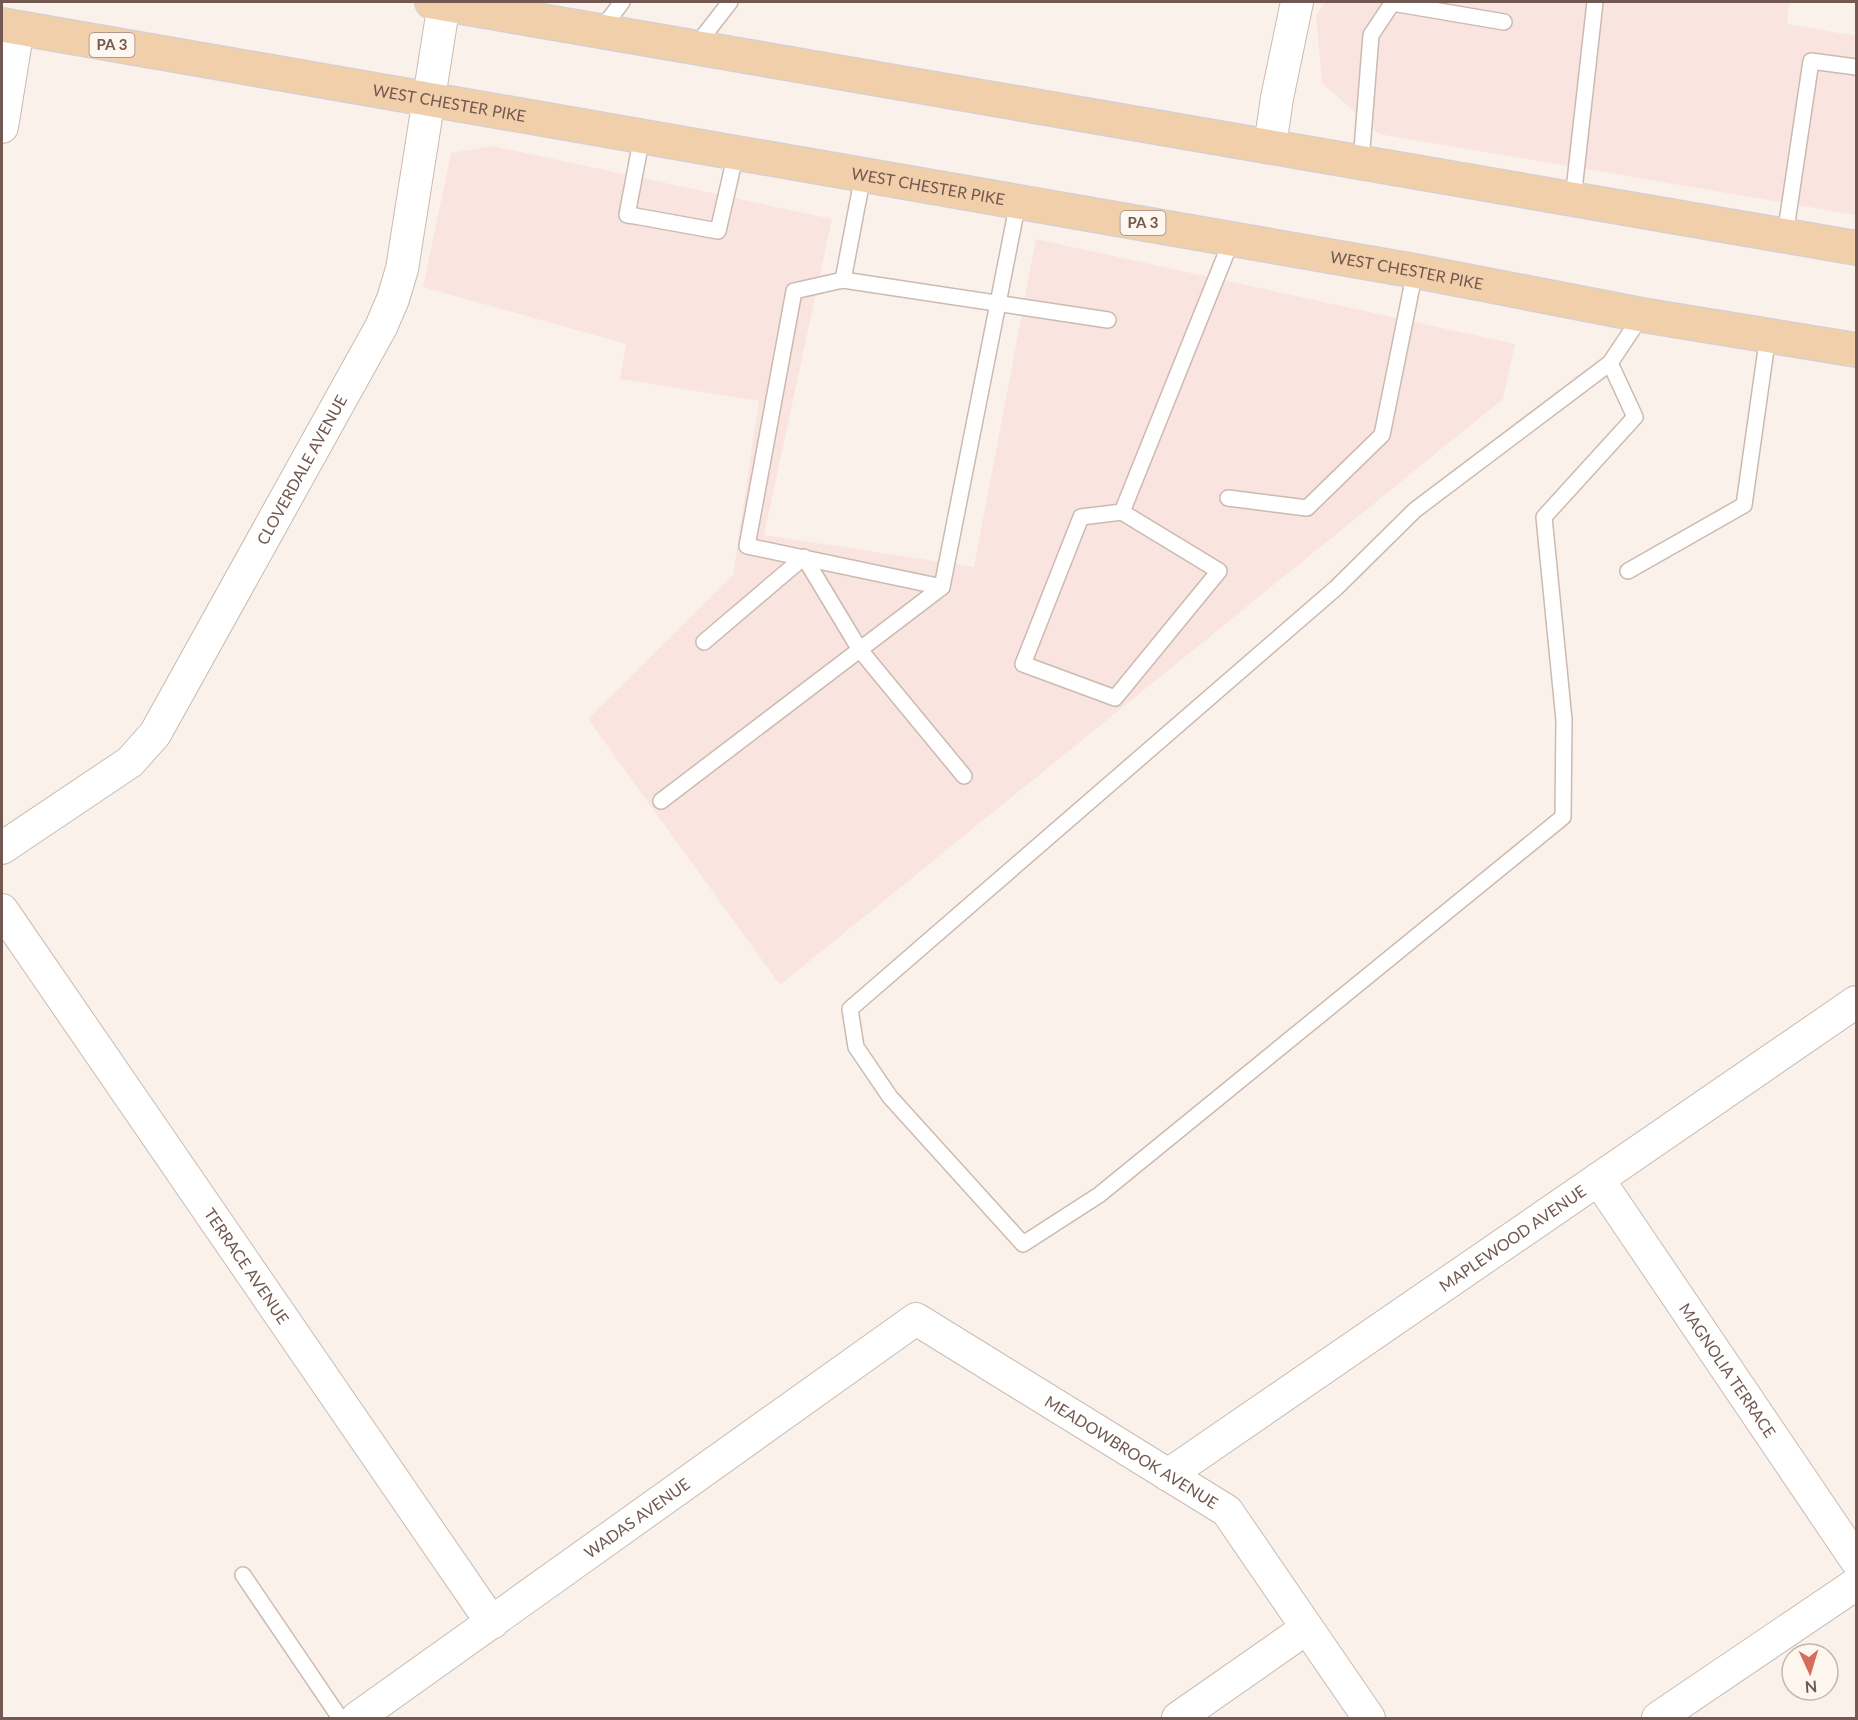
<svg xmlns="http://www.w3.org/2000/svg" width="1858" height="1720" viewBox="0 0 1858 1720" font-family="Lato,sans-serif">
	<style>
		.commercial { fill: #f9e4df }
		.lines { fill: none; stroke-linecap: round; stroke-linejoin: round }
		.lane-casing { stroke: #cbbab1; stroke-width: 18 }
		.street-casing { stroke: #cbbab1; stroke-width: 34 }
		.primary-casing { stroke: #d8d0ce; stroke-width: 36 }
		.lane { stroke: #fff; stroke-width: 15 }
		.street { stroke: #fff; stroke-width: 32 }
		.primary { stroke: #f1cfaa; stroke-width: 33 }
		.labels { text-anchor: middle; stroke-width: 6; stroke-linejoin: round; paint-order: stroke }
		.shield { fill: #fdf7f0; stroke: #9c8880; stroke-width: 1.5 }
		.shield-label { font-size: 15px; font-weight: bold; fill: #725850 }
		.street-label { font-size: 16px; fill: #725850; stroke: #fdf7f0 }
	</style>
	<rect width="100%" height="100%" fill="#faf2ea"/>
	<g class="commercial">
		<path d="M1326,2H1532L1546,3L1549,2H1789L1787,24L1856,36V215L1379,134L1322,83L1316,15Z"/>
		<path d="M493,146L832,219L764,535L974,567L1036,239L1515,344L1503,399L780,985L588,719L733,575L759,401L620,379L626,344L423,287L451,153Z"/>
	</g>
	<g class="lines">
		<defs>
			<g id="lane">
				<path d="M1392,3L1504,22"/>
				<path d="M601,30L622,2"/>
				<path d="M695,47L730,2"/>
				<path d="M642,136L627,215L635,216L718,231L736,153"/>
				<path d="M1361,162L1371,35L1393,2"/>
				<path d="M863,175L843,280L794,291L747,546L942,587L1018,202"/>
				<path d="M1573,199L1595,2"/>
				<path d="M1785,236L1811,61L1856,67"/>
				<path d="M843,280L1108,320"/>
				<path d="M1610,363L1635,417L1544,517L1564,720L1563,817L1099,1195L1023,1244L890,1097L856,1047L850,1009L1336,588L1415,510L1610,363L1642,315"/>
				<path d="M1228,498L1307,508L1382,435L1415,271"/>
				<path d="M1122,512L1219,571L1115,698L1023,664L1081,517L1122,512L1232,239"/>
				<path d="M1628,571L1744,505L1768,335"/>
				<path d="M704,642L804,557L860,650L964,776"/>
				<path d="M661,801L942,587"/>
				<path d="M243,1575L340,1718"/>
			</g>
			<g id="street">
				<path d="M2,127L18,28"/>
				<path d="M1270,146L1277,98L1297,2"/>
				<path id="s1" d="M2,848L130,762L155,734L381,327L393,299L402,269L444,3"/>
				<path id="s2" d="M2,910L492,1623"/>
				<path id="s3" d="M1598,1179L1856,1560"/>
				<path id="s4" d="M1168,1475L1856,1002"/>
				<path id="s5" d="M357,1718L916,1319L1227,1511L1369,1718"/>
				<path d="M1178,1718L1307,1628"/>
				<path d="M1658,1718L1856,1584"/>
			</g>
			<g id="primary">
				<path d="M432,2L1856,248"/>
				<path id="s6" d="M2,25L1415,271L1642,315L1856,350"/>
			</g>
		</defs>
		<use href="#lane" class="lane-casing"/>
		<use href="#street" class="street-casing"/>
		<use href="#primary" class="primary-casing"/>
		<use href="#lane" class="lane"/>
		<use href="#street" class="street"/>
		<use href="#primary" class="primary"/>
	</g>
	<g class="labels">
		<g class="shield">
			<rect x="89.5" y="33" width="45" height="24" rx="4.5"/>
			<rect x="1120.5" y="211" width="45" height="24" rx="4.5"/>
		</g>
		<g class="shield-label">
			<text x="112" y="50">PA 3</text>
			<text x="1143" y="228">PA 3</text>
		</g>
		<g class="street-label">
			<text dy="6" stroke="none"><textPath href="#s6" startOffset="454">WEST CHESTER PIKE</textPath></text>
			<text dy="6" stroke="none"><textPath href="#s6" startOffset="940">WEST CHESTER PIKE</textPath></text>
			<text dy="6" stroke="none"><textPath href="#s6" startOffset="1426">WEST CHESTER PIKE</textPath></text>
			<text dy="6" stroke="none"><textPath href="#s1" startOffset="494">CLOVERDALE AVENUE</textPath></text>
			<text dy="6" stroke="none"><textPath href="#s4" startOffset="418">MAPLEWOOD AVENUE</textPath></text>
			<text dy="6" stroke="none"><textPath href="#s2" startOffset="432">TERRACE AVENUE</textPath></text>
			<text dy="6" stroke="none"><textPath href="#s3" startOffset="231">MAGNOLIA TERRACE</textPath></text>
			<text dy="6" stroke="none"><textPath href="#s5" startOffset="940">MEADOWBROOK AVENUE</textPath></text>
			<text dy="6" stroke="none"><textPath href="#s5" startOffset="344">WADAS AVENUE</textPath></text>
		</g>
	</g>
	<rect width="1858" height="1720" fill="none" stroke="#725850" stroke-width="6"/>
	<g transform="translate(1810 1672) rotate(176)"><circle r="28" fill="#fdf7f0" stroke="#c5b7b0" stroke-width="1.5"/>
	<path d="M0-4.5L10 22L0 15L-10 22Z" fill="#d66c5e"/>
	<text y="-9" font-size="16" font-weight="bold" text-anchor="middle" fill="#725850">N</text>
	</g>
</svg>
